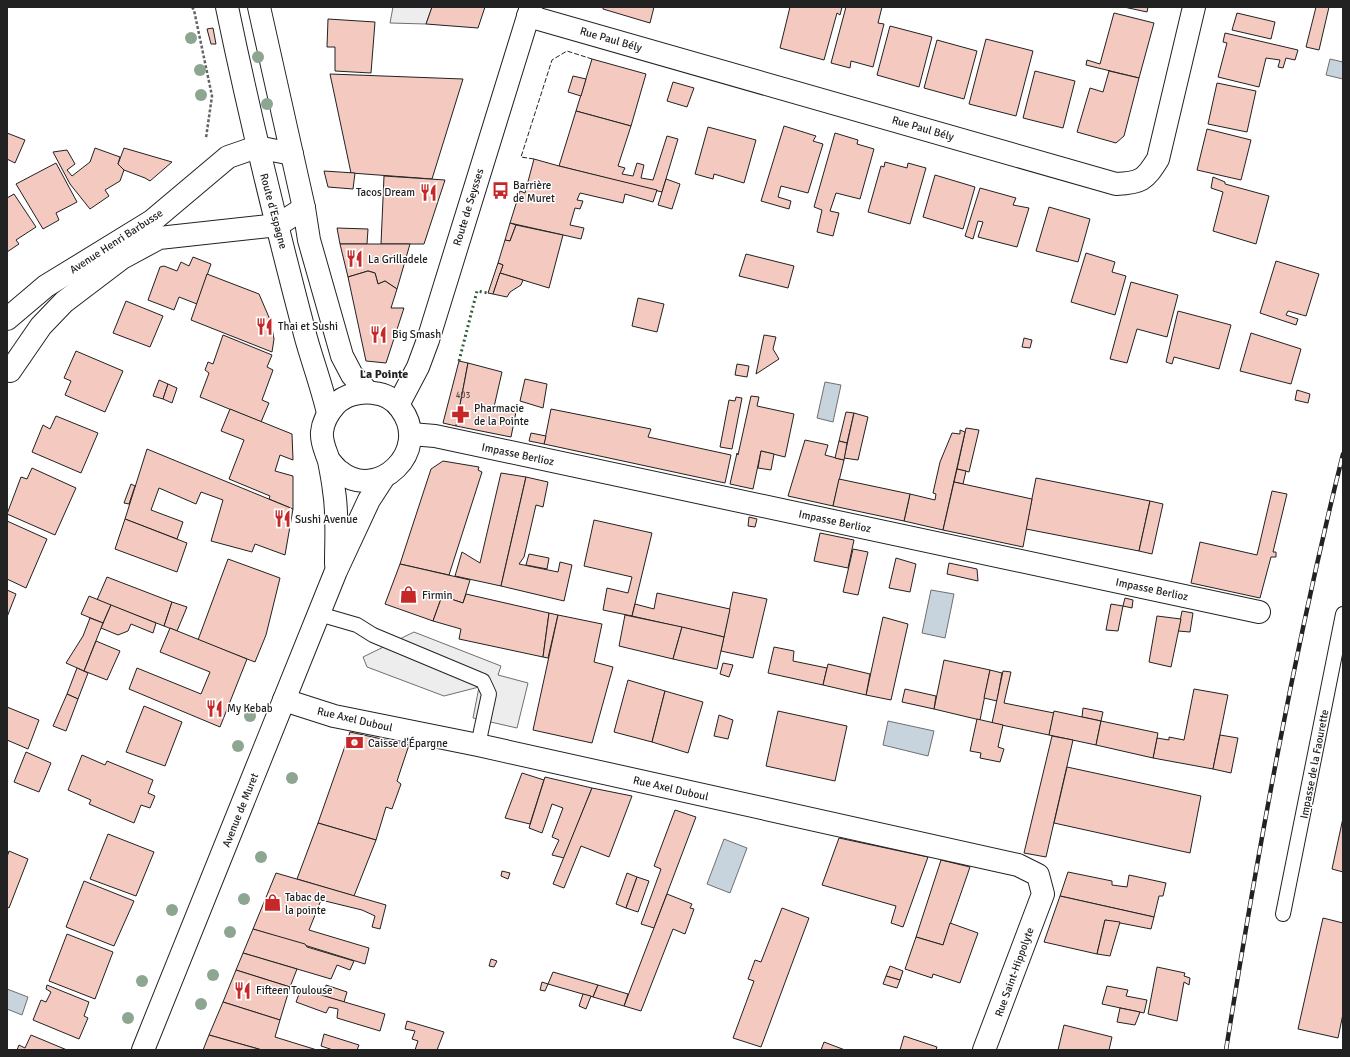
<svg xmlns="http://www.w3.org/2000/svg" width="1350" height="1057" viewBox="0 0 1350 1057" font-family="Signika,sans-serif">
	<style>
		.parking { fill: #ededed; stroke: #6f6f6f }
		.water { fill: #c7d3dd; stroke: #6f6f6f }
		.building { fill: #f3c9c0; stroke: #222 }
		.lines { fill: none; stroke-linecap: round; stroke-linejoin: round }
		.lane-casing { stroke: #222; stroke-width: 16 }
		.street-casing { stroke: #222; stroke-width: 24 }
		.secondary-casing { stroke: #222; stroke-width: 24 }
		.primary-casing { stroke: #222; stroke-width: 24 }
		.path { stroke: #646464; stroke-width: 2.5; stroke-dasharray: 3 2; stroke-linecap: butt }
		.lane { stroke: #fff; stroke-width: 14 }
		.street { stroke: #fff; stroke-width: 22 }
		.secondary { stroke: #fff; stroke-width: 22 }
		.primary { stroke: #fff; stroke-width: 22 }
		.rail-casing { stroke: #222; stroke-width: 4.5 }
		.rail { stroke: #fff; stroke-width: 3; stroke-dasharray: 9; stroke-linecap: butt }
		.hedge { stroke: #2f5e38; stroke-width: 3; stroke-dasharray: 2 3; stroke-linecap: butt }
		.fence { stroke: #222; stroke-width: 1; stroke-dasharray: 5 2; stroke-linecap: butt }
		.tree { fill: #8da692 }
		.labels { text-anchor: middle; stroke-width: 3; stroke-linejoin: round; paint-order: stroke }
		.number-label { font-size: 9px; fill: #564c4a }
		.street-label { font-size: 11px; fill: #222; stroke: #fff }
		.poi-label { font-size: 11px; fill: #222; stroke: #fff; text-anchor: start }
		.neighbourhood-label { font-size: 12px; font-weight: bold; fill: #222; stroke: #fff }
	</style>
	<rect width="100%" height="100%" fill="#fff"/>
	<g class="parking">
		<path d="M393,7H432L426,24L390,23Z"/>
		<path d="M414,632L501,666L498,675L528,683L517,728L473,718L479,687L444,696L367,667L363,657Z"/>
	</g>
	<g class="water">
		<path d="M1330,59L1343,62V79L1326,75Z"/>
		<path d="M825,382L841,385L833,422L817,418Z"/>
		<path d="M931,590L954,594L945,638L922,633Z"/>
		<path d="M888,721L934,731L928,756L883,745Z"/>
		<path d="M724,839L747,848L730,893L707,884Z"/>
		<path d="M7,989L28,997L22,1015L7,1009Z"/>
	</g>
	<g class="building">
		<path d="M432,7H485L478,28L426,24Z"/>
		<path d="M603,7H654L650,23L603,9Z"/>
		<path d="M790,7H842L840,15L837,13L824,60L780,48Z"/>
		<path d="M846,7H882L878,23L884,24L873,67L851,61L850,68L831,63Z"/>
		<path d="M1124,7H1148L1147,12Z"/>
		<path d="M1316,7H1329L1319,50L1306,47Z"/>
		<path d="M1114,13L1154,23L1139,78L1086,65L1087,60L1100,64Z"/>
		<path d="M1237,13L1275,22L1271,39L1232,30Z"/>
		<path d="M328,19L375,22L371,73L335,71V47H327Z"/>
		<path d="M890,26L932,37L919,87L877,75Z"/>
		<path d="M213,28L216,44H211L207,29Z"/>
		<path d="M1225,33L1298,50L1295,60L1286,58L1283,68L1278,67L1280,60L1266,58L1259,87L1218,77L1227,43L1223,42Z"/>
		<path d="M986,39L1033,51L1016,116L969,104Z"/>
		<path d="M937,40L977,51L964,99L924,88Z"/>
		<path d="M592,59L646,74L631,126L576,111Z"/>
		<path d="M1035,71L1075,81L1063,128L1023,118Z"/>
		<path d="M1109,71L1139,78L1124,136L1116,143L1077,132L1090,88L1103,92Z"/>
		<path d="M330,74L463,79L432,179L351,173Z"/>
		<path d="M573,76L586,79L581,96L568,92Z"/>
		<path d="M673,82L694,88L687,107L667,101Z"/>
		<path d="M1217,83L1256,91L1247,132L1208,124Z"/>
		<path d="M576,111L631,126L618,166L625,168L622,174L633,176L637,163L644,165L641,178L653,180L667,136L678,139L662,192L559,166Z"/>
		<path d="M784,126L816,136L813,141L823,144L808,193L781,186L778,197L791,201L789,209L761,201Z"/>
		<path d="M708,127L756,140L744,183L714,174L713,179L695,174Z"/>
		<path d="M1207,129L1251,140L1241,180L1197,170Z"/>
		<path d="M7,133L25,140L15,163L7,159Z"/>
		<path d="M835,133L858,140L857,144L874,149L860,199L836,193L830,211L839,213L833,236L817,232L822,210L814,207Z"/>
		<path d="M95,148L120,157L118,164L124,170L120,181L105,190L109,196L90,209L70,184L53,152L67,150L75,164L67,170L72,176L90,162Z"/>
		<path d="M124,148L172,162L150,181L145,178L124,170L118,164Z"/>
		<path d="M534,159L559,166L657,190L653,202L625,194L623,203L580,193L577,200L583,201L580,209L575,208L570,225L584,228L581,239L510,223L520,191L525,193Z"/>
		<path d="M885,162L907,168L908,163L926,168L910,224L868,212L881,166L884,167Z"/>
		<path d="M56,163L77,202L56,213L59,220L43,229L16,184Z"/>
		<path d="M324,171L355,173L353,189L328,187Z"/>
		<path d="M935,175L975,187L963,229L923,217Z"/>
		<path d="M384,176L445,180L424,244H381Z"/>
		<path d="M1213,177L1225,182V184L1269,196L1256,244L1213,231L1223,192L1211,188Z"/>
		<path d="M666,179L680,184L672,209L658,205Z"/>
		<path d="M980,188L1016,198L1013,205L1029,208L1017,247L978,237L983,222L978,221L973,239L965,236Z"/>
		<path d="M14,194L36,227L16,240L19,244L7,252V198Z"/>
		<path d="M1049,207L1090,219L1078,262L1036,251Z"/>
		<path d="M510,223L516,225L510,241L505,240Z"/>
		<path d="M516,225L563,235L549,288L500,273L503,265L498,263L505,240L510,241Z"/>
		<path d="M337,228L368,229L367,244H340Z"/>
		<path d="M340,244H410L397,289L385,281L378,284L375,273L368,271L348,277Z"/>
		<path d="M1086,253L1115,262L1112,272L1126,276L1115,315L1071,302Z"/>
		<path d="M746,254L794,266L788,288L739,276Z"/>
		<path d="M193,257L211,264L197,304L179,297L174,310L148,300L160,267L164,266L177,271L181,262L189,266Z"/>
		<path d="M1276,261L1319,274L1306,316L1288,311L1286,315L1298,319L1296,325L1260,313Z"/>
		<path d="M498,263L503,265L493,294L488,293Z"/>
		<path d="M368,271L375,273L378,284L385,281L397,289L391,308H404L386,363L366,361L348,277Z"/>
		<path d="M500,273L523,280L521,285L510,292L507,297L493,294Z"/>
		<path d="M207,274L259,294L271,322L274,339L272,352L191,320Z"/>
		<path d="M1131,282L1178,295L1167,337L1137,329L1127,363L1110,359Z"/>
		<path d="M638,298L664,304L657,332L632,326Z"/>
		<path d="M126,301L163,316L150,347L113,333Z"/>
		<path d="M1178,311L1231,325L1219,369L1174,357L1172,364L1166,362Z"/>
		<path d="M1251,333L1301,349L1291,384L1240,371Z"/>
		<path d="M223,335L272,355L267,367L273,370L262,400L269,403L261,422L200,397L209,373L205,370L208,362L213,364Z"/>
		<path d="M764,335L776,337L773,349L779,359L756,374Z"/>
		<path d="M1024,338L1032,340L1030,348L1022,347Z"/>
		<path d="M76,351L123,371L105,412L65,395L71,381L64,378Z"/>
		<path d="M459,361L468,363L456,426L443,423Z"/>
		<path d="M468,363L502,372L494,407L516,412L511,437L456,426Z"/>
		<path d="M737,364L749,366L747,377L735,375Z"/>
		<path d="M525,379L547,384L543,408L520,401Z"/>
		<path d="M159,380L168,384L163,399L153,396Z"/>
		<path d="M168,384L177,388L172,403L163,399Z"/>
		<path d="M1297,390L1310,394L1308,403L1295,400Z"/>
		<path d="M751,396L759,397L757,406L794,414L785,457L761,451L753,489L730,484L737,453L738,455Z"/>
		<path d="M736,397L742,398L732,449L720,447L729,400L735,401Z"/>
		<path d="M230,409L292,434L293,460L280,455L275,471L293,476V509L269,499L270,496L229,479L244,440L221,431Z"/>
		<path d="M551,409L651,429L648,437L731,455L725,483L544,444Z"/>
		<path d="M846,412L854,413L847,443L839,441Z"/>
		<path d="M854,413L868,417L858,460L844,458Z"/>
		<path d="M56,416L98,433L81,473L32,452L43,425L50,429Z"/>
		<path d="M966,428L979,430L969,472L957,469Z"/>
		<path d="M960,430L965,432L943,530L904,521L910,494L935,500L936,494L933,493L940,462L952,433L960,434Z"/>
		<path d="M531,433L546,436L544,444L529,441Z"/>
		<path d="M805,440L828,445L825,455L844,460L833,506L788,496Z"/>
		<path d="M839,441L847,443L844,460L835,458Z"/>
		<path d="M147,449L293,509L285,555L255,544L252,552L211,541L223,500L201,492L196,504L159,488L151,510L183,522L177,539L125,519Z"/>
		<path d="M761,451L774,454L771,470L758,468Z"/>
		<path d="M443,461L479,467L478,470L482,472L449,575L400,564L431,469Z"/>
		<path d="M32,468L76,488L55,535L7,514L21,477L27,479Z"/>
		<path d="M957,469L966,471L963,484L954,482Z"/>
		<path d="M501,473L526,477L501,586L455,576L462,552L480,563Z"/>
		<path d="M526,477L548,482L543,507L536,505L524,557L519,564L558,572L560,562L572,565L564,601L501,586Z"/>
		<path d="M1036,478L1150,501L1139,551L1026,529Z"/>
		<path d="M839,479L910,494L904,521L833,506Z"/>
		<path d="M954,482L1032,499L1023,547L943,530Z"/>
		<path d="M131,484L135,486L129,504L124,503Z"/>
		<path d="M1272,491L1287,494L1273,552H1276V557H1271L1260,598L1191,583L1200,542L1257,555Z"/>
		<path d="M1150,501L1163,504L1152,554L1139,551Z"/>
		<path d="M749,517L757,519L755,527L748,526Z"/>
		<path d="M125,519L187,543L177,572L115,549Z"/>
		<path d="M594,520L652,533L632,616L603,610L607,588L628,593L632,577L584,566Z"/>
		<path d="M7,521L47,539L26,588L7,579Z"/>
		<path d="M820,533L854,540L848,568L814,561Z"/>
		<path d="M853,549L868,552L858,595L843,592Z"/>
		<path d="M529,554L549,558L547,569L526,565Z"/>
		<path d="M896,558L916,564L910,592L889,588Z"/>
		<path d="M228,559L280,578L266,635L255,662L198,640Z"/>
		<path d="M949,563L977,569L978,581L947,574Z"/>
		<path d="M400,564L470,580L463,603L442,596L433,621L385,604Z"/>
		<path d="M107,577L172,602L164,626L97,600Z"/>
		<path d="M7,590L16,594L7,617Z"/>
		<path d="M733,592L767,599L753,658L721,651Z"/>
		<path d="M657,593L730,609L724,637L632,616L635,604L654,609Z"/>
		<path d="M466,594L549,613L543,657L459,639L461,629L433,621L442,596L463,603Z"/>
		<path d="M89,596L111,605L103,623L81,614Z"/>
		<path d="M1125,598L1133,600L1132,608L1123,606Z"/>
		<path d="M172,602L187,607L177,631L164,626Z"/>
		<path d="M1111,604L1123,606L1118,631L1106,630Z"/>
		<path d="M111,605L156,623L153,633L131,624L128,631L118,635L101,628Z"/>
		<path d="M1182,611L1193,613L1190,632L1178,631Z"/>
		<path d="M549,613L558,615L548,658L543,657Z"/>
		<path d="M558,615L602,624L594,662L613,667L592,743L533,730Z"/>
		<path d="M625,615L682,627L673,659L619,646Z"/>
		<path d="M1157,616L1181,619L1171,667L1149,662Z"/>
		<path d="M883,617L908,624L891,700L866,695Z"/>
		<path d="M90,618L103,623L84,671L66,663L83,636Z"/>
		<path d="M682,627L724,637L717,669L673,659Z"/>
		<path d="M170,628L247,659L220,727L129,689L137,668L201,694L210,672L160,652Z"/>
		<path d="M96,641L120,651L107,680L84,671Z"/>
		<path d="M774,647L794,651L793,661L827,668L823,685L768,673Z"/>
		<path d="M944,660L990,670L980,720L934,709Z"/>
		<path d="M723,663L733,665L729,677L720,674Z"/>
		<path d="M828,664L870,674L866,695L823,685Z"/>
		<path d="M77,668L88,673L78,699L67,694Z"/>
		<path d="M990,670L1002,673L997,701L984,698Z"/>
		<path d="M1003,671L1011,672L1004,703L1054,713L1049,735L992,723Z"/>
		<path d="M628,680L665,691L652,742L614,732Z"/>
		<path d="M905,689L936,696L934,709L902,702Z"/>
		<path d="M1194,689L1228,695L1213,769L1153,758L1157,738L1169,740V737L1184,740Z"/>
		<path d="M665,691L703,702L688,753L652,742Z"/>
		<path d="M67,694L78,699L66,731L53,726Z"/>
		<path d="M144,706L182,722L165,766L126,752Z"/>
		<path d="M7,707L39,720L28,749L7,740Z"/>
		<path d="M1083,708L1103,712L1101,721L1082,717Z"/>
		<path d="M778,711L847,726L835,781L766,766Z"/>
		<path d="M1054,711L1101,721L1096,745L1049,735Z"/>
		<path d="M719,715L733,720L728,739L714,736Z"/>
		<path d="M977,719L1003,725L998,747L1004,749L1000,762L980,758L981,753L970,751Z"/>
		<path d="M1101,721L1158,733L1153,758L1096,745Z"/>
		<path d="M350,732L409,745L397,781L401,784L392,809L386,807L376,840L318,823Z"/>
		<path d="M1220,735L1238,738L1231,773L1213,769Z"/>
		<path d="M1052,736L1073,740L1046,857L1024,853Z"/>
		<path d="M26,752L51,763L39,792L14,782Z"/>
		<path d="M82,755L105,765L107,761L153,780L148,793L155,796L150,808L141,805L134,823L89,804L91,800L68,790Z"/>
		<path d="M1067,767L1201,796L1190,853L1054,823Z"/>
		<path d="M522,773L544,780L530,824L505,818Z"/>
		<path d="M545,777L592,788L564,858L552,855L559,840L552,837L563,808L552,804L542,833L529,828Z"/>
		<path d="M592,788L632,796L609,857L581,846L564,888L553,884Z"/>
		<path d="M675,810L696,817L654,928L641,924L661,869L654,866Z"/>
		<path d="M1343,818V872L1332,869Z"/>
		<path d="M318,823L376,840L354,896L297,879Z"/>
		<path d="M108,834L154,852L136,896L90,879Z"/>
		<path d="M839,838L928,857L903,927L891,923L896,906L822,885Z"/>
		<path d="M9,851L28,859L9,908L7,907V857Z"/>
		<path d="M941,860L970,867L943,945L916,937Z"/>
		<path d="M502,871L510,873L508,879L501,876Z"/>
		<path d="M1068,872L1112,881V885L1127,887L1129,875L1166,883L1163,896H1159L1154,917L1060,896Z"/>
		<path d="M276,873L386,905L380,929L372,927L375,916L362,910L321,900L309,930L369,948L365,964L253,929Z"/>
		<path d="M627,873L637,877L626,908L616,904Z"/>
		<path d="M637,877L649,881L638,912L626,908Z"/>
		<path d="M84,881L134,901L114,946L66,927Z"/>
		<path d="M667,894L692,904L690,908L694,909L685,934L673,929L641,1011L624,1006Z"/>
		<path d="M1060,896L1154,917L1151,929L1105,920L1097,954L1044,942Z"/>
		<path d="M782,908L809,918L761,1047L733,1038L754,981L748,979L755,960L761,962Z"/>
		<path d="M1323,918L1343,923V1014L1338,1038L1298,1029Z"/>
		<path d="M1105,920L1120,922L1110,956L1097,954Z"/>
		<path d="M950,923L978,933L960,983L933,974L932,978L905,969L916,937L943,945Z"/>
		<path d="M253,929L305,944L307,947L354,961L350,970L337,965L331,979L243,953Z"/>
		<path d="M67,934L113,952L95,999L49,981Z"/>
		<path d="M243,953L297,969L290,987L236,970Z"/>
		<path d="M491,959L497,961L494,967L489,966Z"/>
		<path d="M890,966L903,971L900,980L886,976Z"/>
		<path d="M1157,967L1185,973L1184,976L1190,978L1189,985L1184,982L1177,1021L1148,1014Z"/>
		<path d="M236,970L290,987L280,1020L223,1002Z"/>
		<path d="M553,972L598,985L593,997L548,984Z"/>
		<path d="M886,976L900,980L897,988L883,984Z"/>
		<path d="M542,982L548,984L545,991L540,990Z"/>
		<path d="M47,985L89,1002L84,1016L88,1018L79,1039L33,1020L41,1000L46,1002L51,992L46,989Z"/>
		<path d="M326,985L347,992L344,1002L316,994L319,987L325,989Z"/>
		<path d="M598,985L628,994L624,1006L593,997Z"/>
		<path d="M1107,986L1128,990L1126,996L1147,1000L1144,1013L1102,1004Z"/>
		<path d="M301,989L385,1014L380,1031L337,1018L338,1009L329,1007L326,1013L296,1002Z"/>
		<path d="M583,994L591,996L586,1009L579,1006Z"/>
		<path d="M223,1002L280,1020L275,1037L317,1050H262L209,1035Z"/>
		<path d="M1120,1008L1140,1012L1135,1025L1117,1022Z"/>
		<path d="M407,1021L444,1032L437,1050H415L418,1041L412,1039L415,1031L405,1029Z"/>
		<path d="M1064,1025L1112,1037L1109,1050H1058Z"/>
		<path d="M324,1034L359,1045L357,1050H333L321,1046Z"/>
		<path d="M31,1035L67,1050H17L19,1045L25,1048Z"/>
		<path d="M209,1035L262,1050H203Z"/>
		<path d="M904,1036L937,1047L936,1050H900Z"/>
		<path d="M824,1042L845,1050H821Z"/>
	</g>
	<g class="lines">
		<defs>
			<g id="lane">
				<path d="M319,614L357,625L373,635L483,681L489,694L478,745"/>
				<path d="M1283,914L1343,614"/>
			</g>
			<g id="street">
				<path d="M528,16L1116,184C1141,183 1145,180 1158,159L1194,7"/>
				<path d="M7,319L46,286L152,221L228,157L257,147L292,154"/>
				<path d="M10,371L41,326L64,302L122,258L159,238L278,225L304,208"/>
				<path d="M411,434L435,436L1259,612"/>
				<path d="M284,700L334,716L478,745L1018,865L1038,875L1043,894L984,1050"/>
			</g>
			<path id="secondary" d="M398,405L418,367L428,340L531,7"/>
			<g id="primary">
				<path d="M227,7C250,118 277,228 306,338C313,363 322,387 328,413"/>
				<path d="M259,7L304,208L309,240L342,356L352,375L368,392"/>
				<path d="M329,460C332,464 335,468 339,471C377,503 432,451 401,409C395,400 385,394 373,393C360,391 344,395 335,405C328,413 323,421 322,432C321,443 326,451 329,461C331,471 333,481 334,491C338,515 336,539 336,564"/>
				<path d="M143,1050L336,571L369,500L384,477"/>
			</g>
		</defs>
		<use href="#lane" class="lane-casing"/>
		<use href="#street" class="street-casing"/>
		<use href="#secondary" class="secondary-casing"/>
		<use href="#primary" class="primary-casing"/>
		<path class="path" d="M192,7L194,10L212,96L206,138"/>
		<use href="#lane" class="lane"/>
		<use href="#street" class="street"/>
		<use href="#secondary" class="secondary"/>
		<use href="#primary" class="primary"/>
		<defs>
			<path id="rail" d="M1226,1050C1258,850 1294,651 1343,454"/>
		</defs>
		<use href="#rail" class="rail-casing"/>
		<use href="#rail" class="rail"/>
		<path class="hedge" d="M459,361L477,291L488,293"/>
		<path class="fence" d="M534,159L521,157L552,60L567,51L592,59"/>
	</g>
	<g class="tree">
		<circle cx="191" cy="38" r="6"/>
		<circle cx="258" cy="57" r="6"/>
		<circle cx="200" cy="70" r="6"/>
		<circle cx="201" cy="95" r="6"/>
		<circle cx="267" cy="104" r="6"/>
		<circle cx="250" cy="716" r="6"/>
		<circle cx="238" cy="746" r="6"/>
		<circle cx="292" cy="778" r="6"/>
		<circle cx="261" cy="857" r="6"/>
		<circle cx="244" cy="899" r="6"/>
		<circle cx="172" cy="910" r="6"/>
		<circle cx="230" cy="932" r="6"/>
		<circle cx="213" cy="975" r="6"/>
		<circle cx="142" cy="981" r="6"/>
		<circle cx="201" cy="1004" r="6"/>
		<circle cx="128" cy="1018" r="6"/>
	</g>
	<defs>
		<symbol id="bus-bare" viewBox="-9 -9 18 18"><path d="M-5-6H5V4H4V6H2V4H-2V6H-4V4H-5ZM-3.5-4V0h7V-4ZM-3.5 1.2v1.5H-2V1.2ZM2 1.2v1.5H3.5V1.2Z" fill="#c62828" stroke="#fff" stroke-width="2.5" paint-order="stroke"/></symbol>
		<symbol id="restaurant-bare" viewBox="-9 -9 18 18"><path d="M-5-6h1v4h1v-4h1v4h1v-4h1v5L-1.5 .5V6h-2V.5L-5-1ZM5-6V6H3V1.5H1.5Q1.5-4 5-6Z" fill="#c62828" stroke="#fff" stroke-width="2.5" paint-order="stroke"/></symbol>
		<symbol id="pharmacy-bare" viewBox="-9 -9 18 18"><path d="M-2-6h4v4h4v4h-4v4h-4v-4h-4v-4h4Z" fill="#c62828" stroke="#fff" stroke-width="2.5" paint-order="stroke"/></symbol>
		<symbol id="shop-bare" viewBox="-9 -9 18 18"><path d="M-5-2.5h2.3a2.7 3.5 0 0 1 5.4 0H5L5.5 6h-11ZM-1.5-2.5h3a1.5 2.3 0 0 0-3 0Z" fill="#c62828" stroke="#fff" stroke-width="2.5" paint-order="stroke"/></symbol>
		<symbol id="bank-bare" viewBox="-9 -9 18 18"><path d="M-6-4H6V4H-6ZM0-2.3a2.3 2.3 0 1 0 0 4.6a2.3 2.3 0 1 0 0-4.6Z" fill="#c62828" stroke="#fff" stroke-width="2.5" paint-order="stroke"/></symbol>
	</defs>
	<g fill-rule="evenodd">
		<use href="#bus-bare" x="488" y="178" width="25" height="25"/>
		<use href="#restaurant-bare" x="416" y="180" width="25" height="25"/>
		<use href="#restaurant-bare" x="342" y="246" width="25" height="25"/>
		<use href="#restaurant-bare" x="252" y="314" width="25" height="25"/>
		<use href="#restaurant-bare" x="366" y="322" width="25" height="25"/>
		<use href="#pharmacy-bare" x="448" y="402" width="25" height="25"/>
		<use href="#restaurant-bare" x="270" y="506" width="25" height="25"/>
		<use href="#shop-bare" x="396" y="582" width="25" height="25"/>
		<use href="#restaurant-bare" x="202" y="696" width="25" height="25"/>
		<use href="#bank-bare" x="342" y="730" width="25" height="25"/>
		<use href="#shop-bare" x="260" y="890" width="25" height="25"/>
		<use href="#restaurant-bare" x="230" y="978" width="25" height="25"/>
	</g>
	<g class="labels">
		<g class="number-label">
			<text x="463" y="398">403</text>
		</g>
		<g class="street-label">
			<text transform="translate(611 39) rotate(16)" y="4">Rue Paul Bély</text>
			<text transform="translate(923 128) rotate(16)" y="4">Rue Paul Bély</text>
			<text transform="translate(468 207) rotate(-73)" y="4">Route de Seysses</text>
			<text transform="translate(274 211) rotate(75)" y="4">Route d'Espagne</text>
			<text transform="translate(116 241) rotate(-33)" y="4">Avenue Henri Barbusse</text>
			<text transform="translate(518 454) rotate(12)" y="4">Impasse Berlioz</text>
			<text transform="translate(835 521) rotate(12)" y="4">Impasse Berlioz</text>
			<text transform="translate(1152 589) rotate(12)" y="4">Impasse Berlioz</text>
			<text transform="translate(355 719) rotate(13)" y="4">Rue Axel Duboul</text>
			<text transform="translate(1314 764) rotate(-79)" y="4">Impasse de la Faourette</text>
			<text transform="translate(671 788) rotate(13)" y="4">Rue Axel Duboul</text>
			<text transform="translate(240 810) rotate(-68)" y="4">Avenue de Muret</text>
			<text transform="translate(1014 972) rotate(-70)" y="4">Rue Saint-Hippolyte</text>
		</g>
		<g class="poi-label">
			<text x="513" y="189">Barrière<tspan x="513" dy="13">de Muret</tspan></text>
			<text x="415" y="196" text-anchor="end">Tacos Dream</text>
			<text x="368" y="263">La Grilladele</text>
			<text x="278" y="330">Thai et Sushi</text>
			<text x="392" y="338">Big Smash</text>
			<text x="474" y="412">Pharmacie<tspan x="474" dy="13">de la Pointe</tspan></text>
			<text x="295" y="523">Sushi Avenue</text>
			<text x="422" y="599">Firmin</text>
			<text x="227" y="712">My Kebab</text>
			<text x="368" y="747">Caisse d'Épargne</text>
			<text x="285" y="901">Tabac de<tspan x="285" dy="13">la pointe</tspan></text>
			<text x="256" y="994">Fifteen Toulouse</text>
		</g>
		<g class="neighbourhood-label">
			<text x="384" y="378">La Pointe</text>
		</g>
	</g>
	<rect width="1350" height="1057" fill="none" stroke="#222222" stroke-width="16"/>
</svg>
